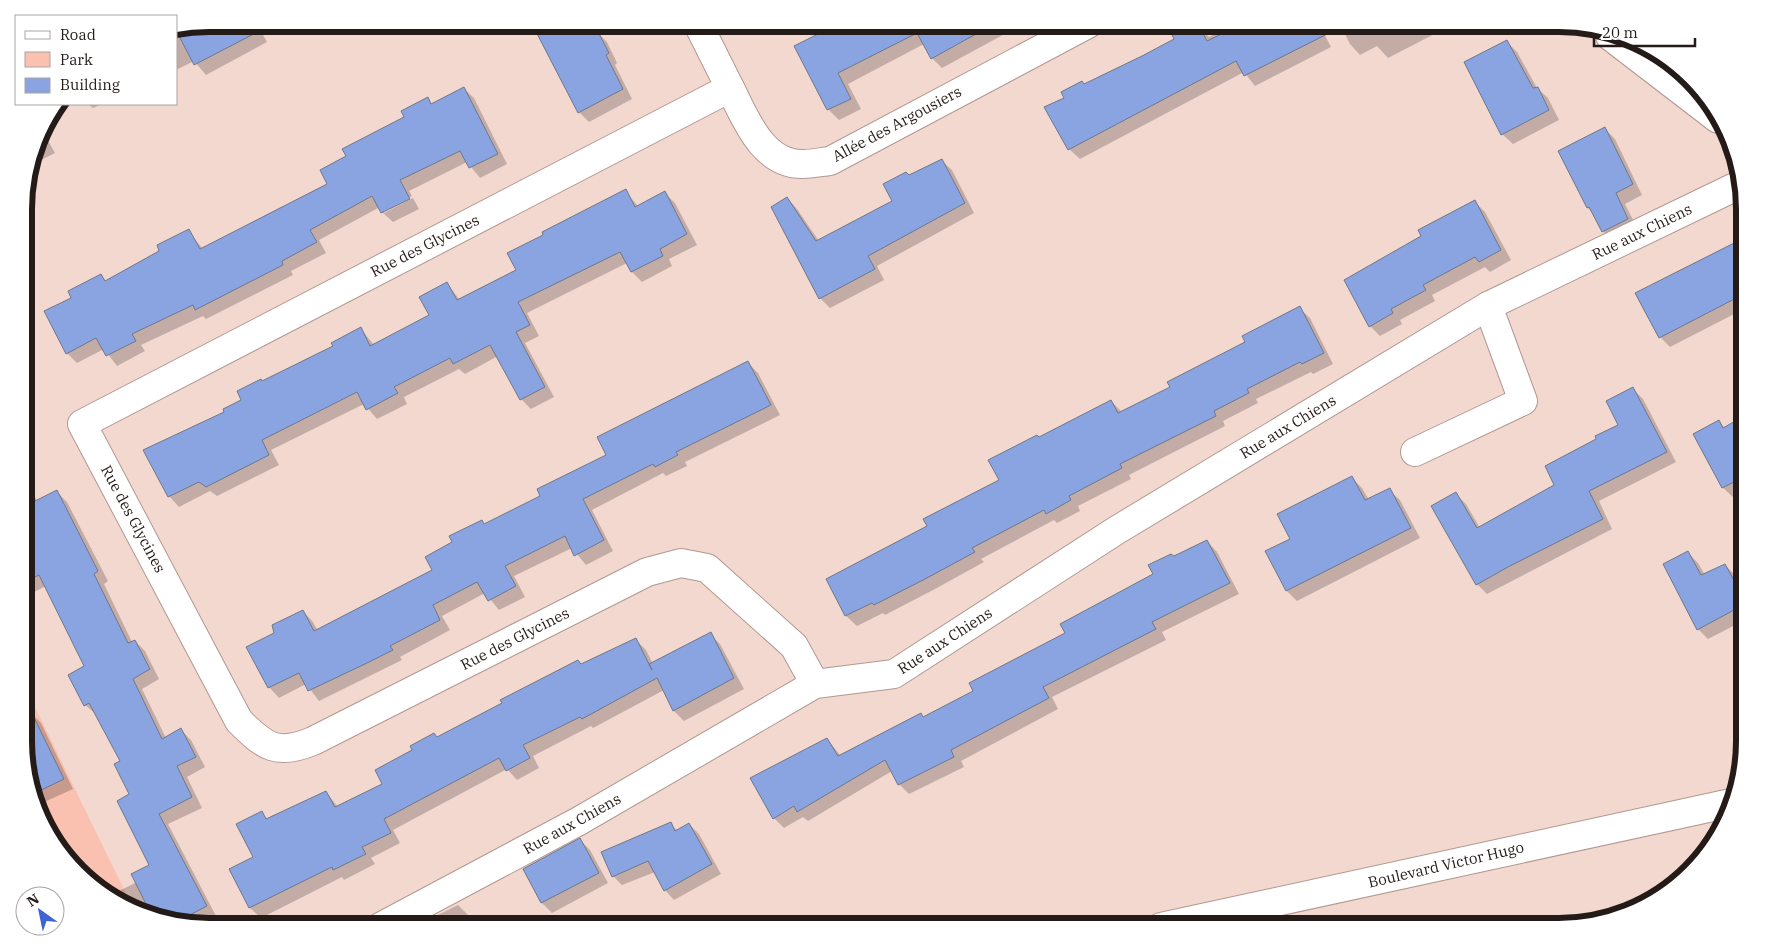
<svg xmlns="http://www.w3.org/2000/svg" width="1769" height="951" viewBox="0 0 1769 951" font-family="'IBM Plex Serif',serif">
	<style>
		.green { fill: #fac1b0 }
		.shadow { fill: #0003 }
		.building { fill: #8aa3e1; stroke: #6e778a }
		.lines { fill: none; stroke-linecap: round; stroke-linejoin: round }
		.street-casing { stroke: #b19890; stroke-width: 30 }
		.secondary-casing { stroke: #b19890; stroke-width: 30 }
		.street { stroke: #fff; stroke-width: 28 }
		.secondary { stroke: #fff; stroke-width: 28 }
		.labels { text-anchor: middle; stroke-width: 4; stroke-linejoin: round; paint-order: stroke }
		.street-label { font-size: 15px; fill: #241b18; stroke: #fff }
		.rim { fill: none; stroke: #241b18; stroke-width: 6 }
	</style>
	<rect width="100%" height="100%" fill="#f3d8cf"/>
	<path class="green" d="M31,699L134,910L127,908L62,854L38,812L25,766V702Z"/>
	<g class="shadow">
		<path d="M210,24H257L267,42L206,75L194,61L176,70V30Z"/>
		<path d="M516,24H593L599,34L607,42L617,63L615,65L632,99L589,122L579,112L536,28L526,33Z"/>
		<path d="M840,24H1021V25L942,68L932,58L924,44L848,84L861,109L839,120L828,109L796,46Z"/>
		<path d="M1197,24L1209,37L1234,24H1319L1331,47L1255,86L1244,72L1080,159L1069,149L1065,98L1085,85L1176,40L1174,36Z"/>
		<path d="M1340,24H1441L1444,29L1388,58L1377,46L1360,55L1350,44Z"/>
		<path d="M1507,42L1517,52L1537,88L1548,98L1559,120L1513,144L1502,134Z"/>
		<path d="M463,88L474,98L507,164L480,178L467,162L409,191L412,196L384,210V213L413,198L419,209L393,222L382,212L380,207L319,240L326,253L291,271L293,275L206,319L203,316L141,345L145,351L117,366L104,349L77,363L67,353L72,298L101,276L106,281L161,251L188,231L203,249L329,184L348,156L405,117L427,99L432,104Z"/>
		<path d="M88,104H102L93,108Z"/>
		<path d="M1605,129L1615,139L1642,195L1625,204L1638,230L1613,241L1603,231L1594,214L1588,208L1560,151Z"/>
		<path d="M42,130L55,153L33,164Z"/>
		<path d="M941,160L952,170L974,213L877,266L884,280L830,308L820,298L787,198L797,209L819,241L894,202Z"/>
		<path d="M625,191L638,206L665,193L675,203L697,245L669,259L672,266L642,282L632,272L627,263L527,313L539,336L525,343L554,397L531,409L521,399L498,356L465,374L459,369L404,397L407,404L377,419L364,404L271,450L279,465L217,496L210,491L179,507L169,496L226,413L263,382L335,346L361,329L374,345L430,316L447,284L460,300L517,271L544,236Z"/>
		<path d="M1475,202L1485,212L1511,260L1490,272L1485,267L1432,295L1435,301L1400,320L1402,324L1380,336L1370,326L1423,237Z"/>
		<path d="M1744,239V309L1670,347L1660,337Z"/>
		<path d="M1299,308L1310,318L1333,364L1313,374L1311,372L1256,399L1258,403L1223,421L1225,426L1129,475L1131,479L1078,506L1080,511L1057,523L1054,520L981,559L984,562L935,589L885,615L883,613L857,626L846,616L827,579L928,527L1000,480L1039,439L1111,401L1121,411L1171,387Z"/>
		<path d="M24,350L29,358L25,361Z"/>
		<path d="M748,363L758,373L780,415L685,462L687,466L666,476L663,473L592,510L613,551L586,565L572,548L514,576L525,597L499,610L485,593L442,616L450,630L400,657L402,660L319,701L306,684L279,698L269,687L276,633L303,611L313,622L318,631L434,571L485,525L542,497Z"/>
		<path d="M1633,389L1643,399L1676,462L1599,501L1612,529L1487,594L1477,584L1456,494L1466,504L1480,528L1556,486L1598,440L1619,426Z"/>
		<path d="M25,418L28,425L25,427Z"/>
		<path d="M1744,418L1745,492L1734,498L1723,488L1695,434L1719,422L1725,428Z"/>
		<path d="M25,477L37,501L57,492L67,502L108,581L104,584L132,642L135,641L145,651L159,679L142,689L166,738L181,730L191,740L205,767L187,777L202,808L168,824L216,916L200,925L127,908L111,895L137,882L151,865L122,761L96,714L85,705L86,667L46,586L34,592L25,583Z"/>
		<path d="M1352,478L1362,488L1369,500L1389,490L1400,500L1420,538L1297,601L1287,591L1291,539Z"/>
		<path d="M1207,541L1217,552L1239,594L1162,632L1166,640L1052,697L1058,709L961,761L964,767L909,794L899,784L892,771L808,821L803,817L784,828L774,818L827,739L841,756L921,714L924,718L975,692L1154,575L1174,557Z"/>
		<path d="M1688,553L1698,563L1705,575L1725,565L1735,575L1745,594V620L1708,639L1698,629Z"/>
		<path d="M710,634L720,644L744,689L684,721L674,711L664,690L593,728L591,726L533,756L539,768L517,780L507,769L393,830L400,843L371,858L375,864L344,880L342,877L261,918L250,908L231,870L255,857L261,813L268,819L326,792L338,807L384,784L438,738L635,639L646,650L653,664Z"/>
		<path d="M31,713L41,723L73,789L40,804L34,798L25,766Z"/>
		<path d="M670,824L678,831L689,824L699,834L721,874L674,900L665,890L655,872L622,885L613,876Z"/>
		<path d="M580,840L590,850L608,883L552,913L542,903L524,869Z"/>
		<path d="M458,905L468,915L474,927H414Z"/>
	</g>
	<g class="building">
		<path d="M210,24H273L194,65L176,30Z"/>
		<path d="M532,24H594L609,53L606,55L623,89L578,113Z"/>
		<path d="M838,24H994L931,59L917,33L838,73L851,99L827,110L794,46Z"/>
		<path d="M1195,24H1198L1207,41L1242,24H1347L1244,76L1236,61L1068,150L1044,107L1064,98L1061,92L1082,81L1084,84L1142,56L1174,39L1172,35Z"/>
		<path d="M1507,40L1533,88L1538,87L1549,110L1501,135L1464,62Z"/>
		<path d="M464,87L498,154L469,168L460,151L400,180L410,199L381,213L372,196L310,230L317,242L282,261L283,265L195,310L193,305L132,334L136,341L106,356L96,338L66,354L44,311L71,298L68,291L101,274L105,281L159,251L157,245L189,229L200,249L327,184L320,170L346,156L342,149L404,117L401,111L428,97L431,104Z"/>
		<path d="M1605,127L1633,184L1616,193L1628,219L1602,232L1589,207L1587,208L1558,151Z"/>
		<path d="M942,159L965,203L868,256L875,269L819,299L771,207L787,197L816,241L892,201L883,184L906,172L909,175Z"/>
		<path d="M626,189L635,207L665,191L687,234L660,249L663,256L631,272L620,252L518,302L530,325L516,332L545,387L520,400L490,345L453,364L450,358L394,387L398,393L366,410L357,392L262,440L269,455L206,487L199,482L168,497L143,450L224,412L223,409L241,400L237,391L261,379L262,381L333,346L331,343L361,327L370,346L429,315L419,297L447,282L457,300L516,270L507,253L543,235L542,232Z"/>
		<path d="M1475,200L1501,250L1479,262L1475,257L1423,285L1426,290L1391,309L1393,313L1369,327L1344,280L1421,236L1418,230Z"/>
		<path d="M1744,238V294L1659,338L1635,293Z"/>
		<path d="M1300,306L1324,353L1302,364L1300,362L1247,389L1249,393L1214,411L1216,416L1120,464L1122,468L1069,496L1071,500L1046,514L1044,510L972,548L975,552L925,579L874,605L872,603L845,616L826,579L927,526L923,519L999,480L988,460L1037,435L1039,437L1111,400L1118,413L1170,387L1167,382L1245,342L1242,336Z"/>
		<path d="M748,361L771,405L676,452L678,455L655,467L653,464L583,499L604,540L574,556L565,536L505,566L516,586L488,601L477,582L433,605L440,620L390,646L393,650L367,663L308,691L299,673L268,688L246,647L274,633L272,625L303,610L314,631L432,570L425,557L452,542L449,536L482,520L484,524L540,496L537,489L606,455L597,437Z"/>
		<path d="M1633,387L1667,452L1589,491L1603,519L1508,567L1476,585L1431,506L1456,492L1477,528L1554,485L1545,466L1596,439L1595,436L1618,425L1606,401Z"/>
		<path d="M1744,416V477L1722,488L1693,434L1719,420L1723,428Z"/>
		<path d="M1352,476L1365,500L1390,488L1411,528L1286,591L1265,551L1290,539L1277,514Z"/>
		<path d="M57,490L98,571L94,574L128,643L135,640L150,669L133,679L162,739L181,728L196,757L177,766L192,797L159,814L207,906L180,920L151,914L131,874L149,865L117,801L129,794L114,764L120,761L89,703L84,706L68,675L84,666L39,575L25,582V506Z"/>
		<path d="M1207,540L1230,583L1152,622L1156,629L1043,687L1049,698L951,750L954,757L898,785L885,760L797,812L794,806L773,819L750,778L827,738L838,756L921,713L923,717L973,691L969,683L1065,633L1060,624L1153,574L1148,565L1171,554L1174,556Z"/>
		<path d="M1688,551L1701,575L1725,564L1745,600V604L1697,630L1663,564Z"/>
		<path d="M711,632L734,678L673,711L657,678L582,719L580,717L523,745L530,758L506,771L499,758L384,819L391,833L362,847L366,854L333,870L332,867L249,908L229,869L253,857L236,824L262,811L266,819L326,791L335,807L382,784L375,770L412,750L410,746L434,733L437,737L502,703L500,700L578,660L581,664L636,638L652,670L649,664Z"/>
		<path d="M25,699L64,779L33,794L25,766Z"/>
		<path d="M671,822L675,831L689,823L712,864L664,891L648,861L612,877L601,852Z"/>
		<path d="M580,838L599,873L541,903L523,869Z"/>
	</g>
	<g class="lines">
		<defs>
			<g id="street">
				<path d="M698,24L730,88L82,424L239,721C265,747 277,756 313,741L647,572L681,563L707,568L794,646L815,684"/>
				<path d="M1610,36L1718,119"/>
				<path d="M730,88C745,117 762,165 803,164C812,164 821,162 830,161L1088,24"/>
				<path d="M1415,452L1523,401L1488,306"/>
				<path d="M380,927L579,821L815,684L894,674L1117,530L1488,306L1743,183"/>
			</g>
			<path id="secondary" d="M1161,927L1731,803"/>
		</defs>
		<use href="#street" class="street-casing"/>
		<use href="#secondary" class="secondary-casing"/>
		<use href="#street" class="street"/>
		<use href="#secondary" class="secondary"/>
	</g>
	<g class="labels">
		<g class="street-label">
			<text transform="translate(897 124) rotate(-28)" y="5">Allée des Argousiers</text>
			<text transform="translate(1642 232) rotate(-26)" y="5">Rue aux Chiens</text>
			<text transform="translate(425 246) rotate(-27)" y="5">Rue des Glycines</text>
			<text transform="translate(1288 427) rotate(-31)" y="5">Rue aux Chiens</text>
			<text transform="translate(133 519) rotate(62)" y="5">Rue des Glycines</text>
			<text transform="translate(515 639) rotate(-27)" y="5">Rue des Glycines</text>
			<text transform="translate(945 641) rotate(-33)" y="5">Rue aux Chiens</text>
			<text transform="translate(572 824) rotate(-29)" y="5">Rue aux Chiens</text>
			<text transform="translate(1446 865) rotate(-13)" y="5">Boulevard Victor Hugo</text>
		</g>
	</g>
	<path d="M0 0H1769V951H0ZM209 32H1559A177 177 0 0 1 1736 209V741A177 177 0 0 1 1559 918H209A177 177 0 0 1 32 741V209A177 177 0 0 1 209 32Z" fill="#fff" fill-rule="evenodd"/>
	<path class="rim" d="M209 32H1559A177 177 0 0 1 1736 209V741A177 177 0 0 1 1559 918H209A177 177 0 0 1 32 741V209A177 177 0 0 1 209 32Z"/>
	<rect x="15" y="15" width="162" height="90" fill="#ffffff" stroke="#a7a4a3"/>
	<rect x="25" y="31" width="25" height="8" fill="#ffffff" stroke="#a7a4a3"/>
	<text x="60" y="40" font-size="15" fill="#241b18">Road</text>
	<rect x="25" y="52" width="25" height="15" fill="#fac1b0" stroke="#a7a4a3"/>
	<text x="60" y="65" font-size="15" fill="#241b18">Park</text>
	<rect x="25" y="78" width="25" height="15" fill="#8aa3e1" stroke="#a7a4a3"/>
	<text x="60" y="90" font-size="15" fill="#241b18">Building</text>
	<g transform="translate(40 911) rotate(327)"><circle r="24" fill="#ffffff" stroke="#a7a4a3"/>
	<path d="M0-4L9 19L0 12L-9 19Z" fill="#4063d5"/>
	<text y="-8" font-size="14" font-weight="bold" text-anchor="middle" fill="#241b18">N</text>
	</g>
	<path d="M1594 38v8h101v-8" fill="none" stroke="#241b18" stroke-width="2.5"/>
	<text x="1602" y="38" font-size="15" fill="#241b18" stroke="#ffffff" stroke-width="4" paint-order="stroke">20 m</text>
</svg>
